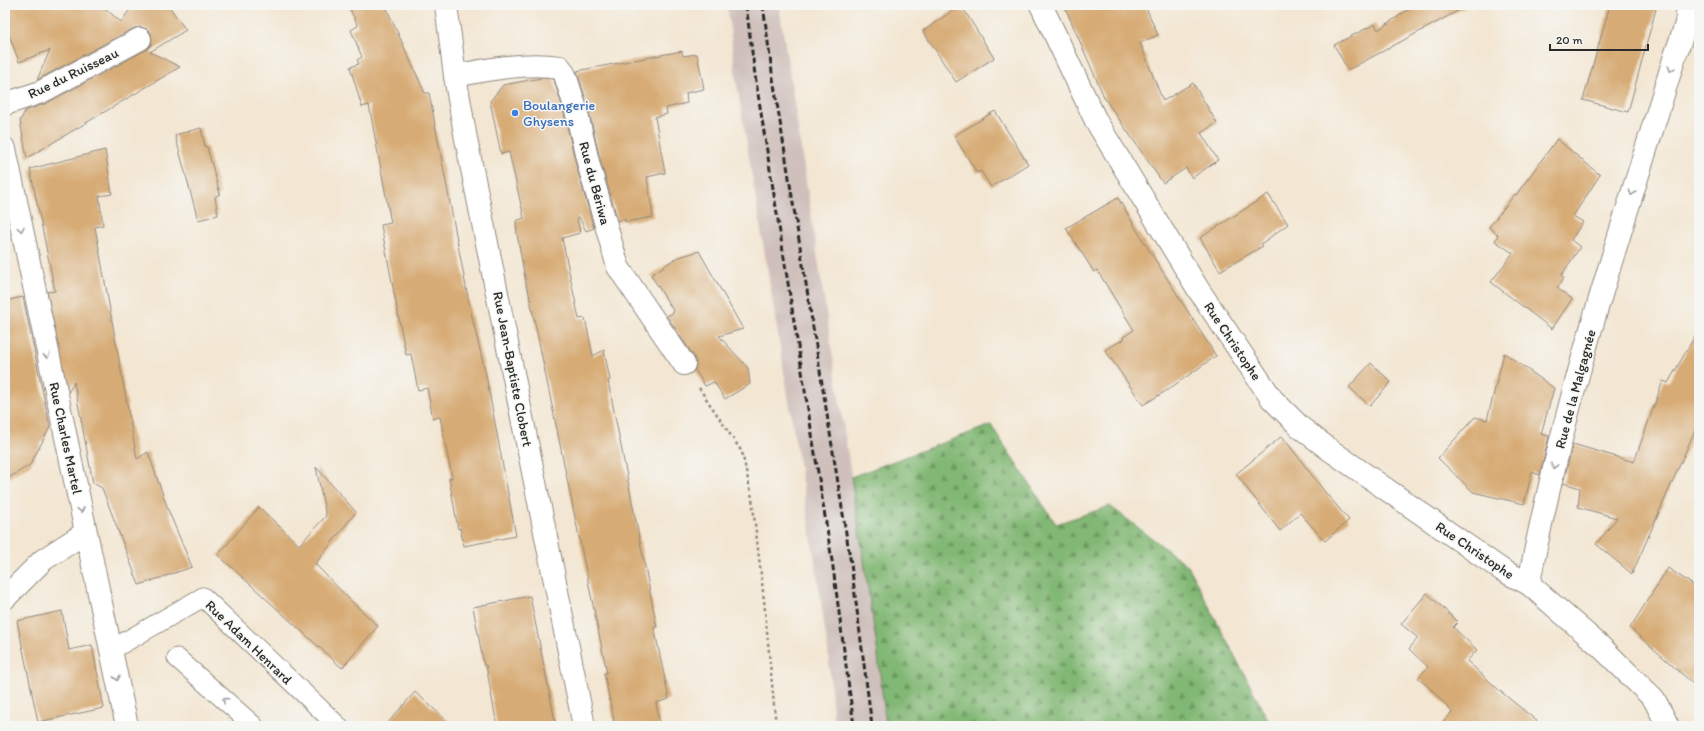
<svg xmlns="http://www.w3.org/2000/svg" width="1704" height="731" viewBox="0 0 1704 731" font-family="Itim,sans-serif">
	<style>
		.railway { fill: #cfc0bb }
		.forest { fill: url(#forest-firs); stroke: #567250 }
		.building { fill: #d7ab74 }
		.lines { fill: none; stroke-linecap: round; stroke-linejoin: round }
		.service-casing { stroke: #8f887e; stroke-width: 21 }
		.minor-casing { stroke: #8f887e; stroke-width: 24 }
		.path { stroke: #8f887e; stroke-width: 2.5; stroke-dasharray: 3 3; stroke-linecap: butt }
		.service { stroke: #fff; stroke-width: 19 }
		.minor { stroke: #fff; stroke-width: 22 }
		.rail { stroke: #2b2b2b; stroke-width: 3; stroke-dasharray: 6 3; stroke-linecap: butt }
		.oneway { stroke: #a0a0a0 }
		.shop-dot { fill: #3f7fe0; stroke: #f6f6f2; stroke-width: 1.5 }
		.labels { text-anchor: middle; stroke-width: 3; stroke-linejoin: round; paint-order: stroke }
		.street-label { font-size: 14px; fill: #2b2b2b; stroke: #f6f6f2 }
		.shop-label { font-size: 14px; fill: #366cbe; stroke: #f6f6f2; text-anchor: start }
	</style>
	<defs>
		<pattern id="forest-firs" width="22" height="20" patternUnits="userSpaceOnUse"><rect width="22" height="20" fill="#82b874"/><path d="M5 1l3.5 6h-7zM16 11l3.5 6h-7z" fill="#6b965f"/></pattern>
	</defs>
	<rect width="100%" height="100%" fill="#f6f6f2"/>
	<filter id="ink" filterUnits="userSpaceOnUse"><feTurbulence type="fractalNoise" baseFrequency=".025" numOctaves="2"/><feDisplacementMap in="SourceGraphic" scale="8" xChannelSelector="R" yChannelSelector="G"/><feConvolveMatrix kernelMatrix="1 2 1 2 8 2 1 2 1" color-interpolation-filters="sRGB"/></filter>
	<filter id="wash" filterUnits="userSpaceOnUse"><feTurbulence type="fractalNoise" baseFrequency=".012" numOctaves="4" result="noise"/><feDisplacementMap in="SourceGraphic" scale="16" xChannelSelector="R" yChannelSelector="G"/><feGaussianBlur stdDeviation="0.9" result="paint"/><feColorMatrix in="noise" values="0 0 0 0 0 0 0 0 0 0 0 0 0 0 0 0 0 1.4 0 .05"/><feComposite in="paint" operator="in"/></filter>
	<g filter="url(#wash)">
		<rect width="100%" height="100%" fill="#f3e6d2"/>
		<path class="railway" d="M727,5H779L864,560L877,647L886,726H834L828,651L816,567L736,78Z"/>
		<path class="forest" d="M991,425L1056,524L1110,506L1188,566L1268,720L1275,726H886L877,647L851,477Z"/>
		<g id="blocks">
			<g class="building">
				<path d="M5,5H101L121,22L133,5H168L186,30L150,52L180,67L27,158L20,121L25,111L47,103L146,50L151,45L152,39L151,33L147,29L141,27L134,28L37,80L50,50L19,62L5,24Z"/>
				<path d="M348,5H385L425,93H429L471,313L486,375L516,536L464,546L460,528L458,529L449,478H452L440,417L433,419L427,388L418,390L411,354L406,355L381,225L391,223L369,105L362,107L350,67L359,64L357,60L362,57L351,30L358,26Z"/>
				<path d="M961,5L994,58L956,82L923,31Z"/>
				<path d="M1064,5H1145L1158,35L1140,43L1163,101L1193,83L1217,123L1201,133L1218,160L1192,178L1186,168L1163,183L1105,99Z"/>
				<path d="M1415,5H1469L1348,70L1334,45L1375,24L1378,30Z"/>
				<path d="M1610,5H1657L1628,112L1583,100Z"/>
				<path d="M682,51L683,56L697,54L704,89L686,93L687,103L666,108L667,114L655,117L665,173L647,177L653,217L625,222V219L618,221L601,163L587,103L577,71Z"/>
				<path d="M541,78L553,79L554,80L563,109L577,169L594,228L586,231L579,217L577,218L580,233L562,238L579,319L585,318L593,356L604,350L610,380L608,381L657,627H654L669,699L656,703L660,726H615L604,673H607L528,289H527L517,234L516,221L524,218L509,152L501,154L490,101L503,85Z"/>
				<path d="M995,111L1028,164L991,187L981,171L977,173L954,136Z"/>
				<path d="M201,128L205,147H207L220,194L215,197L218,215L198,220L175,135Z"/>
				<path d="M1557,139L1600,175L1573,216L1583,222L1571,240L1580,247L1561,276L1564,278L1557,288L1572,299L1552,329L1491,282L1513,253L1495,241L1498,235L1489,227L1515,194L1516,195Z"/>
				<path d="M105,150L112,194L99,196L103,225L95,227L137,459L148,452L169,512L192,567L139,585L102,488L93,483L74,382L68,393L47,292L55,291L30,169Z"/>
				<path d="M1268,194L1288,224L1261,244L1263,246L1220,271L1200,238Z"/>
				<path d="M1118,198L1144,242L1216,356L1166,391L1143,405L1105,350L1124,339L1123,337L1134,330L1097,270L1094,272L1066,228Z"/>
				<path d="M699,251L743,329L719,336L748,368L750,384L725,399L714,382L705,386L695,370L696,363L694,357L667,316L674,312L651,275L676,258Z"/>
				<path d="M23,297L50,427L30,465L5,480V301Z"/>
				<path d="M1699,329V421L1632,574L1596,544L1617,518L1578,507L1580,488L1563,483L1573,444L1634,462L1663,381L1668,383Z"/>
				<path d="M1504,353L1554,388L1541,434L1549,436L1540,475L1532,472L1524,504L1473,492L1438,458L1475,417L1487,420Z"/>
				<path d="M1371,363L1391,382L1370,406L1349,387Z"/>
				<path d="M1282,436L1325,492L1349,520L1325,541L1300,513L1280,531L1236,474Z"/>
				<path d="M316,467L356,512L315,564L350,600L378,626L342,668L218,555L259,507L299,545L326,516Z"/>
				<path d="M1668,568L1699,589V689L1630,628Z"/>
				<path d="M1427,593L1458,622L1453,627L1477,650L1467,661L1500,691L1543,726H1440L1452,712L1432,690L1418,678L1428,667L1409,649L1418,638L1401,624Z"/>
				<path d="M530,596L556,726H497L486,665L484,666L473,607Z"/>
				<path d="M62,611L69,650L92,645L104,708L38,722L17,621Z"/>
				<path d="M415,692L453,726H385Z"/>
			</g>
		</g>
	</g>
	<g filter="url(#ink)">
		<use href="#blocks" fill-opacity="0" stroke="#8f887e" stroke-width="1"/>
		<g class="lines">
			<defs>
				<g id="service">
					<path d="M111,650L203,597L338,726"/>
					<path d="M177,658L254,726"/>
				</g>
				<g id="minor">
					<path d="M446,5L455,76L466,139L584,726"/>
					<path d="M1041,5L1096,121L1198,289L1272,399L1300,427L1330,450L1502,570L1529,584L1600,646L1654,699L1668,726"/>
					<path d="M455,76C488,69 527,62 560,67L565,75L575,106L589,166L618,267L684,364"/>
					<path d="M5,104L41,92L140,39"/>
					<path d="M5,149C44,342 86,534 127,726"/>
					<path d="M1529,584C1536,542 1546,501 1556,460C1589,323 1634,190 1675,56L1686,24L1688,5"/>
					<path d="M5,598L43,560L85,533"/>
				</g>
			</defs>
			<use href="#service" class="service-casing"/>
			<use href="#minor" class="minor-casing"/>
			<path class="path" d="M699,388L742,452L752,498L764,600L776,726"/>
			<use href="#service" class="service"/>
			<use href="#minor" class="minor"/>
			<g class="rail">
				<path d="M746,5L755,75L833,567L854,726"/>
				<path d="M763,5L772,72L851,564L872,726"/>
			</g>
		</g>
		<defs><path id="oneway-chevron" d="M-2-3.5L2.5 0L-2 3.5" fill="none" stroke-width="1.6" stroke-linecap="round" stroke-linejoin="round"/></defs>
		<g class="oneway">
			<use href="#oneway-chevron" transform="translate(1671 69) rotate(107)"/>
			<use href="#oneway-chevron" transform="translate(1632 193) rotate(107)"/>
			<use href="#oneway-chevron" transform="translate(21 229) rotate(79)"/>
			<use href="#oneway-chevron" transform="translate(47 356) rotate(77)"/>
			<use href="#oneway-chevron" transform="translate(1554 466) rotate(104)"/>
			<use href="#oneway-chevron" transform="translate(81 510) rotate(80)"/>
			<use href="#oneway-chevron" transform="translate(117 678) rotate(78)"/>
			<use href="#oneway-chevron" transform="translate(225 700) rotate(-138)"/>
		</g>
	</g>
	<circle class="shop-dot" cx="515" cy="113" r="4"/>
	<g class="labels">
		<g class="street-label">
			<text transform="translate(73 73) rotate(-26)" y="5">Rue du Ruisseau</text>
			<text transform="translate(595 183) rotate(75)" y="5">Rue du Bériwa</text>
			<text transform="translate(1233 341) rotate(56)" y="5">Rue Christophe</text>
			<text transform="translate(513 369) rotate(79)" y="5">Rue Jean-Baptiste Clobert</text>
			<text transform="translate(1575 389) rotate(-75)" y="5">Rue de la Malgagnée</text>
			<text transform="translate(66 438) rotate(78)" y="5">Rue Charles Martel</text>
			<text transform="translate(1475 550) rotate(34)" y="5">Rue Christophe</text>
			<text transform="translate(249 642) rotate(44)" y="5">Rue Adam Henrard</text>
		</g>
		<g class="shop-label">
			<text x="523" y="110">Boulangerie<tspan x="523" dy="16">Ghysens</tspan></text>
		</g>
	</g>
	<rect width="1704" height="731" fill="none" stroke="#f6f6f2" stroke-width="20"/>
	<path d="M1550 44v6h98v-6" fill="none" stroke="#2b2b2b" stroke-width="2"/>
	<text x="1556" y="44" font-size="12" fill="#2b2b2b" stroke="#f6f6f2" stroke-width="3" paint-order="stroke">20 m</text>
</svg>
